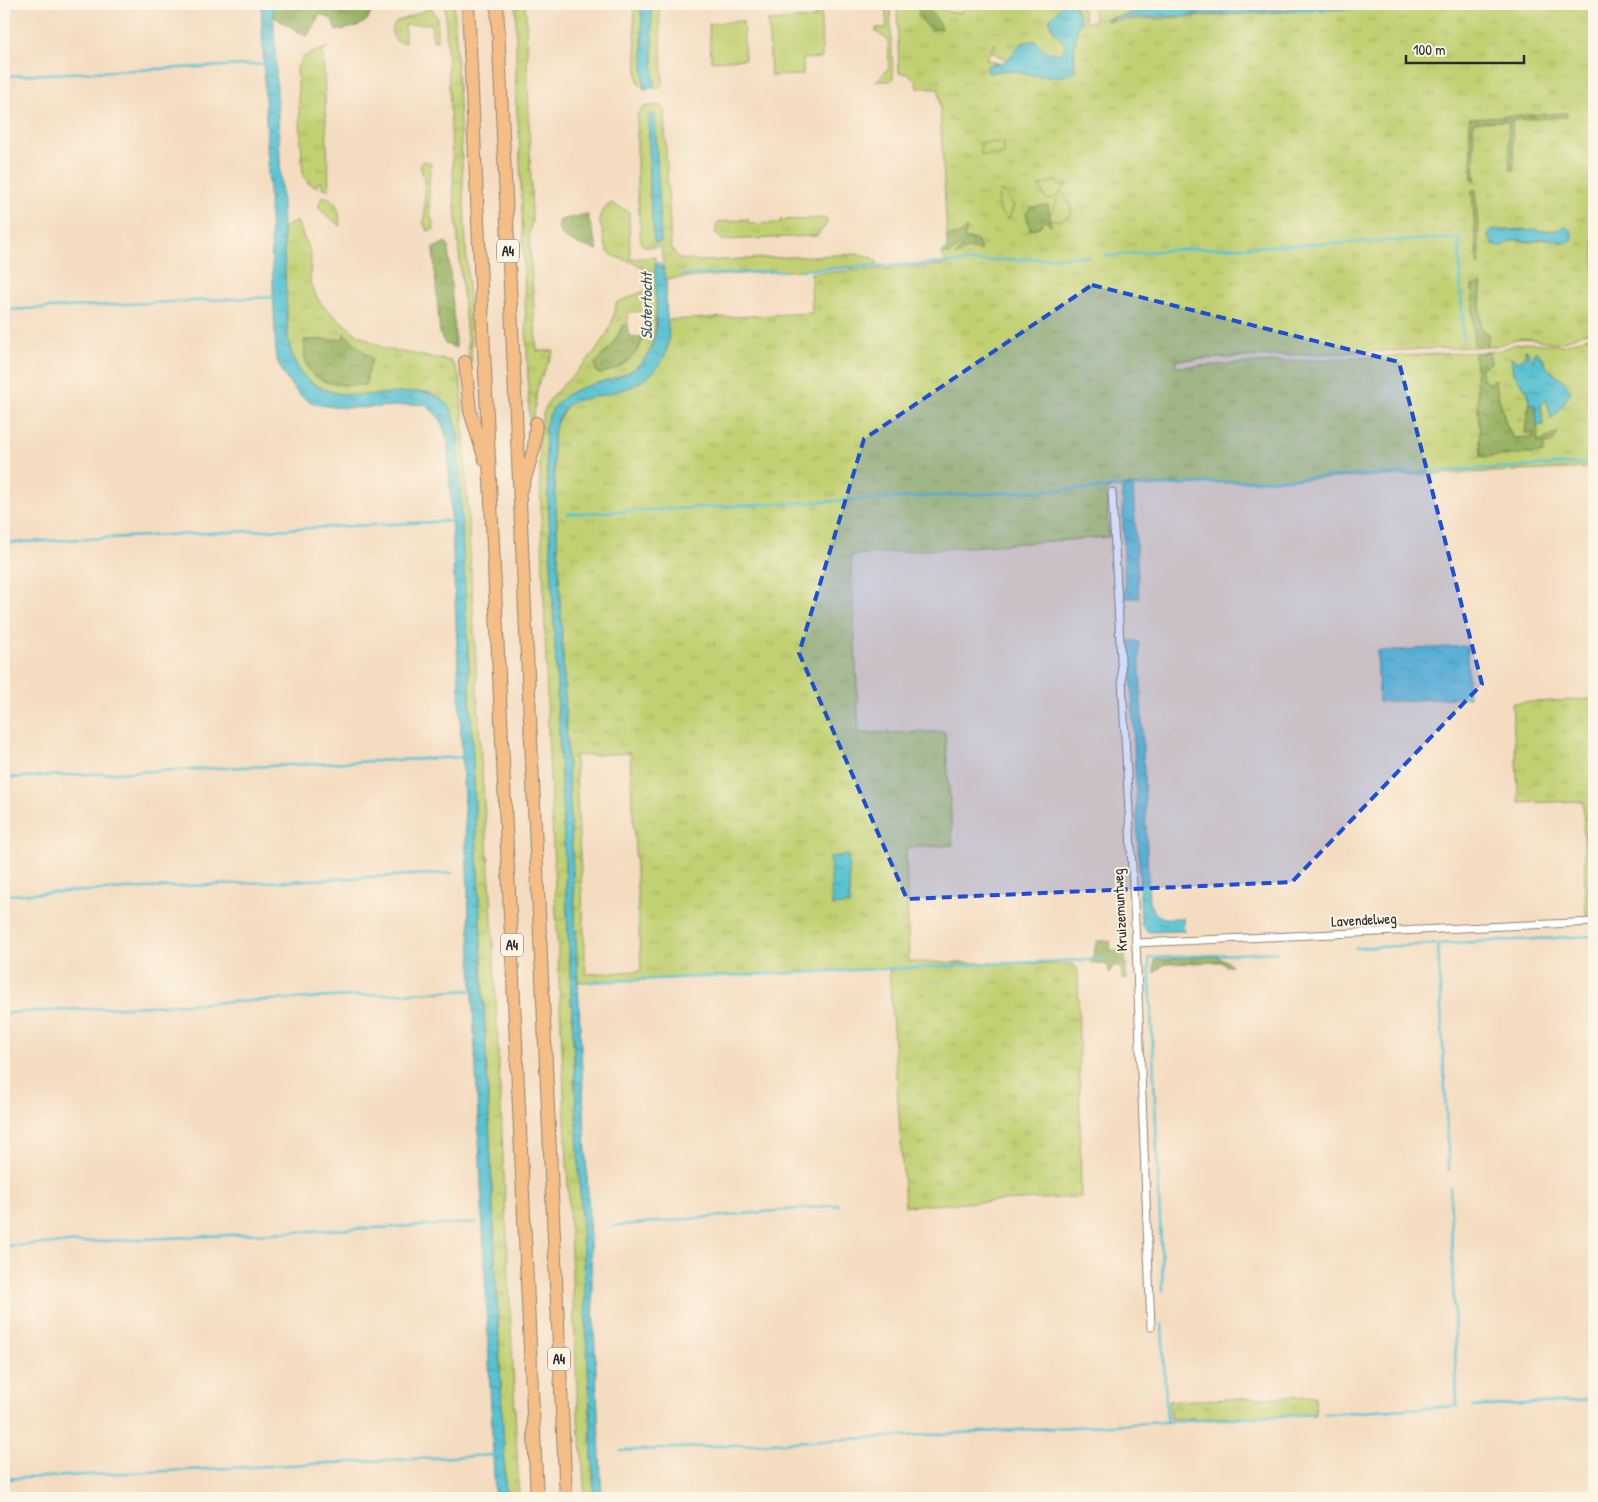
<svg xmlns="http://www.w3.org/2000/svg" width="1598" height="1502" viewBox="0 0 1598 1502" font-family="'Patrick Hand',sans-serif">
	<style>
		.grass { fill: url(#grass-tufts); stroke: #767e4e; fill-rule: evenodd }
		.forest { fill: url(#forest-crowns); stroke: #626e48 }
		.garden { fill: #c1d072; stroke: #767e4e }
		.water { fill: url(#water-ripples); stroke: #42767f }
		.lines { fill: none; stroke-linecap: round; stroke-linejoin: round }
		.stream { stroke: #58c2d3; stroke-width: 2.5 }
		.street-casing { stroke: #908476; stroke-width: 9 }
		.highway-casing { stroke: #908476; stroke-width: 14 }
		.street { stroke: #fff; stroke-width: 7 }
		.highway { stroke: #f6be87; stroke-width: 12 }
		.marked { fill: #1d4ed8; fill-opacity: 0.2; stroke: #1d4ed8; stroke-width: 4; stroke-dasharray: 10 6; stroke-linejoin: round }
		.labels { text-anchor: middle; stroke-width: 4; stroke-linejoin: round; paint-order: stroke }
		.shield { fill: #fcf5e5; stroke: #6a6863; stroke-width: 1 }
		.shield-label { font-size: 14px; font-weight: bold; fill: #2b2b2b }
		.street-label { font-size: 15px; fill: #2b2b2b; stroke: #fcf5e5 }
		.water-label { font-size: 16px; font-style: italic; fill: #38585d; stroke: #fcf5e5 }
	</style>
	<defs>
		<pattern id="grass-tufts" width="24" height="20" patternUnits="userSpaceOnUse" patternTransform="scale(1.25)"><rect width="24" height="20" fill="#c1d072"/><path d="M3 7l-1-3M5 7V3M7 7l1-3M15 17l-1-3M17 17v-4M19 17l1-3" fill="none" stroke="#a6b363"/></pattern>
		<pattern id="forest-crowns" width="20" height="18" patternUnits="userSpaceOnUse" patternTransform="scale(1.25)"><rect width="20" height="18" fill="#98b264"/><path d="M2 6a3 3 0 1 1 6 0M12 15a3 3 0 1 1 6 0" fill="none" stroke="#7c9153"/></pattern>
		<pattern id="water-ripples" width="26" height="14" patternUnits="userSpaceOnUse" patternTransform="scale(1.25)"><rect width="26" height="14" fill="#58c2d3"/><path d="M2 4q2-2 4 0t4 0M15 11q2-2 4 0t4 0" fill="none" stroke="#499eab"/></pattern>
	</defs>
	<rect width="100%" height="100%" fill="#fcf5e5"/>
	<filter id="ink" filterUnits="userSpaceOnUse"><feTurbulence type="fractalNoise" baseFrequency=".02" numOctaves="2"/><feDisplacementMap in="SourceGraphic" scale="10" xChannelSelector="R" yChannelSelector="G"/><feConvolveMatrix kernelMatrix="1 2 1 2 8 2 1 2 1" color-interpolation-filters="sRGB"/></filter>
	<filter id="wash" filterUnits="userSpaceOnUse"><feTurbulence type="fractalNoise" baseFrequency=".0096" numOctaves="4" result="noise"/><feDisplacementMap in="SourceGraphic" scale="20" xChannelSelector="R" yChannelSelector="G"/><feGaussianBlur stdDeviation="1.12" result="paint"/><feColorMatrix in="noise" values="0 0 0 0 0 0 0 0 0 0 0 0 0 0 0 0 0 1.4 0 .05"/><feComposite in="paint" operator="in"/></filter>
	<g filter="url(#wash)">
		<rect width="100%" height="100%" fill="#f4dcc0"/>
		<g class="grass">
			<path d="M445,4H454L472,363L469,360L454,196Z"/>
			<path d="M516,4H525L526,17L532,221L529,234L537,351H554L538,384L531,434H530L519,132L516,103Z"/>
			<path d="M633,4H641L644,89L638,83Z"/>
			<path d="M651,4H659L663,84L658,89L654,88Z"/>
			<path d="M897,4H938V7L949,12L960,13L965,4H1064L1050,18V24L1066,46L1061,54L1046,52L1035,41C1011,42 1023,50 1007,60L992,52L995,47V43L986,59L1001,64L992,63L989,73L1009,69L1031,76L1075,71L1074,50L1078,24L1081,22L1074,4H1081L1086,22L1094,21V4H1356L1339,7H1302L1279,10L1170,5L1106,21L1451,4H1594V119L1587,120V123L1594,126V185L1590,187L1594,192V334C1583,329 1575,338 1564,341C1548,345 1533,336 1517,339C1505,341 1501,347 1487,347C1487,338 1484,337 1481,329C1480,324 1481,289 1482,284L1472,286L1474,347L1176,360V367L1499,351L1513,345L1525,343L1564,345L1591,336L1594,338V468L1122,486L1106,490L1109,537L851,555L859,733L945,732L953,845L906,848L909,962L1073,964L1078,970L1081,1197L905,1206L889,969L578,982L553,445L555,426L567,405L575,400L594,396L667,350V320L812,313L811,273L948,265L941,253L949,254L960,246H963L955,255L968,247L964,238L967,229L962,234L947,236L939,89L917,88L916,81L909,74L899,73ZM1561,227V243C1548,235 1541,242 1528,242C1520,241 1516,239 1507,241L1490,231L1523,229L1529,231L1534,229L1543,231L1559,230ZM1489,352L1491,363L1480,369L1483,380L1489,384L1494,380L1506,424L1513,438L1534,437L1533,434L1525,433L1529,403L1528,392L1513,373L1518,361L1525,355L1535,362L1542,356L1547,368L1563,380L1547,401L1541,403L1543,425L1537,426L1538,443L1557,433L1545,444L1543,453L1481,456L1475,354ZM630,753L641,971L586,974L575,756Z"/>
			<path d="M431,8L437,18V41H433L431,23L405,25V43L395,40L391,31L396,22Z"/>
			<path d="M328,47L323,52L329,189L322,188V182H318L317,187L308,183L303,176L297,68L304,56Z"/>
			<path d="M658,105L664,108L671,248L679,259L700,261L859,254L871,257L877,262L878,265L665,279L661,247H647L641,244L637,188V115L643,107Z"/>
			<path d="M423,161L431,163C429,179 428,196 430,213C431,219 434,222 434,229L428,231L423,223L425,219L424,181L420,165Z"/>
			<path d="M322,196C339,200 339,210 340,226L318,208Z"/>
			<path d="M611,203L629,212L630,259L655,257C656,276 658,329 652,345C633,399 559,366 545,428L594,1498H585L581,1438L579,1436L548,730L539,443C540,430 541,418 546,406C551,396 561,387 569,379C591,358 613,335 616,303L649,289L648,277H644L642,266L614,256L607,251L599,219L602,211ZM644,311L645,334L639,349L598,359L612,346L621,328L628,325V312Z"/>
			<path d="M781,218L783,220L826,218L827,224L817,236L722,240L715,233L718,222L748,219L749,224L780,223Z"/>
			<path d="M297,221L311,255L310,282L313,290L321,304L336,317L354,332L385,349L451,361L457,370L461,383L481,760L491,897L519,1498H506L468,646L452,410C446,403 440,396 431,393C420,390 408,393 397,394C345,397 298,400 288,338L283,228ZM344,334L346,385C334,385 323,381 313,374L344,339Z"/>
			<path d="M1594,699V916H1586L1583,801L1519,803L1512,703Z"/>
			<path d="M1315,1396L1316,1415L1170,1419L1169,1401Z"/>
		</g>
		<g class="forest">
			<path d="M273,4H371C374,26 353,27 336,31L332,19L320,14L307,37L274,17Z"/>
			<path d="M923,8C933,9 938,21 941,29L930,30L918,15L919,10Z"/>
			<path d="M1567,113V117L1512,120L1514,170L1510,169L1508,121L1473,122L1475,181L1472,180L1469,118Z"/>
			<path d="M1472,190H1476L1480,266L1477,264Z"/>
			<path d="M1048,205L1051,226L1045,221L1039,227L1030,230L1026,213L1031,207Z"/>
			<path d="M587,214L598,250C583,245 552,241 560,220Z"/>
			<path d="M967,228L964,238L977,240L981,251L968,248L959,255H955L963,247L960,246L949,254L941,253L947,249V236L961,234Z"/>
			<path d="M446,242L448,245L456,348L445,344L440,334L433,248Z"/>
			<path d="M1482,284C1478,297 1481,314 1481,328L1489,334L1487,347H1474L1472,286Z"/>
			<path d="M623,325H628V334L633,338L643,336C636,360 624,366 601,374L597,373L595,363L612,346Z"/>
			<path d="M344,333L372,359L365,385C347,385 312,387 306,363C304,356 305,347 304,340L343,339Z"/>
			<path d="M1489,352L1491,363L1480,369L1484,380L1489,384L1494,379L1506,424L1513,438L1534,437L1533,434L1525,433L1529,403L1536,406L1538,443L1558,432L1554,441L1545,444L1543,453L1481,457L1475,354Z"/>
			<path d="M1097,941H1110L1111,951L1125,952L1127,979L1122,980L1121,967L1114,965L1109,973L1108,965L1091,963Z"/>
			<path d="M1218,956L1232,965L1226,966L1221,962L1164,964L1154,973L1155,960Z"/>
		</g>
		<g class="garden">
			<path d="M885,4H890L893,78L890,81H876L889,68L888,40L876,32V28H887Z"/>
			<path d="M821,10L822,58L803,59V75L771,76L768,21L815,18V11Z"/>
			<path d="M743,21L745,59L711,61L709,24Z"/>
			<path d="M1004,142V154L981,155V143Z"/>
			<path d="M1055,181L1060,186L1068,184L1056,197L1047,200L1039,186Z"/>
			<path d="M1000,192H1004L1014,206L1008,220C997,210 997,206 1000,192Z"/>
			<path d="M1064,194L1070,205L1072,214L1060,221L1050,219V213L1057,205L1056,200Z"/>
		</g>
		<g class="water">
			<path d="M261,4H273L288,338C298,401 346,397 399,393C416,392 432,389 446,403C453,410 455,421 458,431L506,1498H495L448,443L441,420L425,404C396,405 329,414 307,400C291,390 282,373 276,357Z"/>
			<path d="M641,4H651L654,88L644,89Z"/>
			<path d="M1064,4H1074L1082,22L1078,25L1074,50L1075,71C1044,88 1019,63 989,73L986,71L988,65C993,63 998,65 1003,62C1021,51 1012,42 1036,41L1046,52L1061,54L1066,46L1050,24V18Z"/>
			<path d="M1356,4L1451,5L1105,19L1170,5L1279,10L1302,7H1339Z"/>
			<path d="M655,114L661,242L657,243L654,242L649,183V115Z"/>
			<path d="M1566,226L1572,232L1573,239L1566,243L1544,238L1532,242L1516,239L1500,247L1493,245L1488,236L1489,231L1499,229C1508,233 1519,228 1529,231L1534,229L1543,231L1559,230L1561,227Z"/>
			<path d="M658,262C669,271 666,292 666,305C667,319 671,338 666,351C654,387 616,392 584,399C577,400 572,401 567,406C556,417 554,431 553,445L602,1498H594L545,428C559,365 635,399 653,343C660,322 654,289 655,266Z"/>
			<path d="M1525,350H1527L1530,358L1534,361L1533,354L1536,351C1542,356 1543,360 1547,367C1554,377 1567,379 1571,392L1556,415L1551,418L1547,401L1541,403L1543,425L1537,426L1536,406L1529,403L1528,392L1513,373L1511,357L1518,361L1525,358Z"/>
			<path d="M1133,485L1139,598H1125L1122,486Z"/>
			<path d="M1130,640L1139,642L1149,903C1159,921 1164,918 1183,918L1184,931L1149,932L1141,925Z"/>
			<path d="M1467,646L1469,697L1379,702L1377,651Z"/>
			<path d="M848,855L850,904L832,906L830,857Z"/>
		</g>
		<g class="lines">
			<g class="stream">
				<path d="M4,76L267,64"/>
				<path d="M1104,256L1169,250L1459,238L1463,341"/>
				<path d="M802,270L1089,256"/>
				<path d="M683,275L783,271"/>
				<path d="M4,310L274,297"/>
				<path d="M1133,487L1594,463"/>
				<path d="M567,514L1123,487"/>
				<path d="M4,543L452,521"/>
				<path d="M4,778L464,757"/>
				<path d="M4,895L452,873"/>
				<path d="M1438,945L1449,1170"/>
				<path d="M1356,948L1594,936"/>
				<path d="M590,982L1104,959"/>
				<path d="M4,1013L474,990"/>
				<path d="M1592,1169H1594"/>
				<path d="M613,1226L839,1205"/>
				<path d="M4,1246L476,1223"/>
				<path d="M1163,1291L1149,958L1277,952"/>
				<path d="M1472,1407L1594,1400"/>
				<path d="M1325,1414L1457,1406L1450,1188"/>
				<path d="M1167,1422L1314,1414"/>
				<path d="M621,1451L1167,1422L1162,1324"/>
				<path d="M4,1479L493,1455"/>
			</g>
		</g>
	</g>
	<g filter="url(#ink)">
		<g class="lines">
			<defs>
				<g id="street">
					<path d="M1112,492L1136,943L1151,1327"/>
					<path d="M1136,943L1594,922"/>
				</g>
				<g id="highway">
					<path d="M468,4L537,1498"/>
					<path d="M497,4L566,1498"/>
					<path d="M465,362L470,411L485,460"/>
					<path d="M522,488L534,448L536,423"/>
				</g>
			</defs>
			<use href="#street" class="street-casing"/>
			<use href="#highway" class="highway-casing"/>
			<use href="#street" class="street"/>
			<use href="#highway" class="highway"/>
		</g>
	</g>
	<path class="marked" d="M1092,285L1399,362L1482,684L1292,882L907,899L799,653L864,439Z"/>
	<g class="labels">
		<g class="shield">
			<rect x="497" y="239.5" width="22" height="23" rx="4"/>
			<rect x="501" y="933.5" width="22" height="23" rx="4"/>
			<rect x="548" y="1347.5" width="22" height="23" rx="4"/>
		</g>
		<g class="shield-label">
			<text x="508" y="256">A4</text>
			<text x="512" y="950">A4</text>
			<text x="559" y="1364">A4</text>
		</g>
		<g class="street-label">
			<text transform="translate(1120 910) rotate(-93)" y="5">Kruizemuntweg</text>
			<text transform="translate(1364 920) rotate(-3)" y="5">Lavendelweg</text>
		</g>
		<g class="water-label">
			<text transform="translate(646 306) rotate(-90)" y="6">Slotertocht</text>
		</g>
	</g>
	<rect width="1598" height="1502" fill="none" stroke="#fcf5e5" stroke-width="20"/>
	<path d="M1406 55v8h118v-8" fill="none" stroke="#2b2b2b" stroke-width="2.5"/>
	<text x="1413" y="55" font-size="15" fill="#2b2b2b" stroke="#fcf5e5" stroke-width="4" paint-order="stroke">100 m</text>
</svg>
